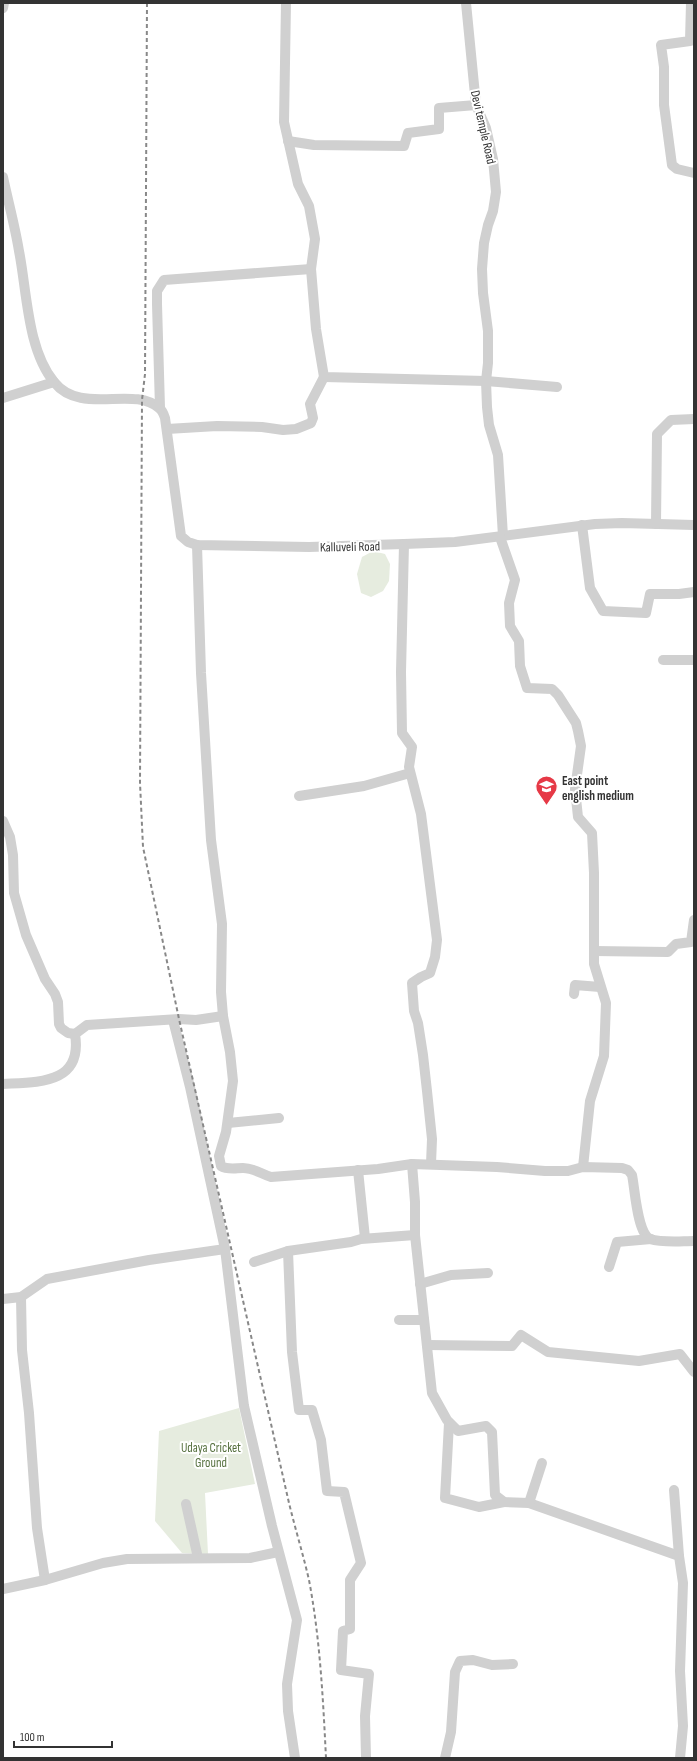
<svg xmlns="http://www.w3.org/2000/svg" width="697" height="1761" viewBox="0 0 697 1761" font-family="'Sofia Sans Condensed',sans-serif">
	<style>
		.green { fill: #e6ecdf }
		.lines { fill: none; stroke-linecap: round; stroke-linejoin: round }
		.minor { stroke: #d0d0d0; stroke-width: 10 }
		.rail { stroke: #888; stroke-width: 2; stroke-dasharray: 4 3; stroke-linecap: butt }
		.labels { text-anchor: middle; stroke-width: 4; stroke-linejoin: round; paint-order: stroke }
		.street-label { font-size: 13px; fill: #333; stroke: #fff }
		.poi-label { font-size: 13px; font-weight: bold; fill: #333; stroke: #fff; text-anchor: start }
		.park-label { font-size: 13px; fill: #56703f; stroke: #fff }
	</style>
	<rect width="100%" height="100%" fill="#fff"/>
	<g class="green">
		<path d="M373,551L385,554L390,564L389,581L383,591L371,597L361,593L357,574L362,557Z"/>
		<path d="M239,1408L255,1484L205,1493L208,1554L182,1553L155,1521L159,1431Z"/>
	</g>
	<g class="lines">
		<g class="minor">
			<path d="M286,3L284,122L298,184L309,206L315,239L311,269L316,329L324,377L486,381L557,387"/>
			<path d="M466,3L476,105L486,128L493,159L496,192L493,211L488,225L484,243L482,269L483,293L488,331V363L486,381L487,407L489,425L498,455L503,536"/>
			<path d="M691,3L690,41L661,45L664,67V105L672,165L677,169L694,173"/>
			<path d="M3,8L4,3"/>
			<path d="M288,141L314,145L404,146L408,133L439,129V108L476,105"/>
			<path d="M3,177C8,201 15,226 19,251C27,291 27,349 54,382C81,416 133,385 159,408C162,410 164,415 165,418L181,536L188,542L197,545L309,547L404,544L455,542L595,524L622,523L694,525"/>
			<path d="M3,398L54,382"/>
			<path d="M160,408L157,304V291L164,280L311,269"/>
			<path d="M167,429L217,426L262,427L283,430L296,429L311,423L313,418L310,404L324,377"/>
			<path d="M656,524L657,434L671,420L694,419"/>
			<path d="M582,525L590,588L603,611L646,613L650,594H679L694,592"/>
			<path d="M500,537L515,580L509,603L510,626L519,641L520,666L527,688L552,689L558,695L576,723L578,731L581,746L575,789L578,817L592,833L594,873V964L606,1003L604,1056L590,1101L583,1167"/>
			<path d="M404,544L401,672L402,733L412,747L409,767L421,814L437,940L435,957L430,973L421,977L412,983L414,1011L418,1023L423,1055L427,1091L432,1139L431,1164"/>
			<path d="M197,545L201,673L211,840L222,924L221,992L223,1016L230,1052L233,1081L226,1132L219,1156L221,1166C227,1170 236,1168 243,1168C254,1168 261,1174 271,1177L378,1169L412,1164L497,1167L545,1171H568L583,1167L622,1168L628,1170L632,1175C635,1189 637,1233 650,1239C663,1243 681,1241 694,1241"/>
			<path d="M663,660H694"/>
			<path d="M299,796L364,786L410,773"/>
			<path d="M3,821L10,837L13,855L14,893L26,935L45,979L55,994L58,1002L59,1024L61,1028L68,1033L75,1034"/>
			<path d="M594,951L668,952L676,944L691,942L694,920"/>
			<path d="M574,994L575,985L600,987"/>
			<path d="M173,1020L190,1087L225,1249L244,1406L272,1526L297,1620L287,1684L288,1711L295,1758"/>
			<path d="M3,1084C39,1082 83,1084 75,1034L87,1025L179,1019L196,1020L223,1016"/>
			<path d="M228,1123L279,1118"/>
			<path d="M412,1164L415,1202V1235L432,1393L447,1420L458,1431L486,1426L492,1432L495,1495L504,1502L529,1503L679,1556L683,1583L680,1671L683,1726L680,1758"/>
			<path d="M358,1170L365,1238"/>
			<path d="M288,1251L292,1352L299,1410H312L321,1440L327,1491L344,1492L361,1563L350,1580V1629L343,1631L341,1670L369,1674L365,1716L366,1758"/>
			<path d="M254,1262L288,1251L351,1242L361,1239L415,1235"/>
			<path d="M609,1267L617,1242L651,1239"/>
			<path d="M420,1284L451,1275L488,1273"/>
			<path d="M21,1297L22,1350L29,1413L37,1528L45,1580"/>
			<path d="M3,1299L21,1297L47,1279L149,1260L225,1249"/>
			<path d="M399,1320H424"/>
			<path d="M427,1345L512,1346L521,1335L548,1352L639,1361L680,1354L694,1372"/>
			<path d="M449,1423L445,1498L479,1507L504,1502"/>
			<path d="M674,1490L679,1556"/>
			<path d="M529,1503L542,1463"/>
			<path d="M186,1504L198,1558"/>
			<path d="M3,1589L45,1580L103,1563L127,1559L250,1558L278,1552"/>
			<path d="M445,1758L451,1732L455,1672L460,1661L473,1660L492,1665L513,1664"/>
		</g>
		<path class="rail" d="M147,3L145,374L142,400L140,783L143,847L179,1019L289,1503C295,1528 303,1554 309,1580C320,1638 323,1698 326,1758"/>
	</g>
	<defs>
		<symbol id="school-pin" viewBox="-11 -11 22 30"><path d="M0 17L-7.5 6A9.5 9.5 0 1 1 7.5 6Z" fill="#e63946" stroke="#fff"/><path d="M0-5L7-2L0 1L-7-2ZM-4 1L0 2.5L4 1V4Q0 6-4 4Z" fill="#fff"/></symbol>
	</defs>
	<g fill-rule="evenodd">
		<use href="#school-pin" x="534" y="774" width="25" height="34"/>
	</g>
	<g class="labels">
		<g class="street-label">
			<text transform="translate(484 127) rotate(77)" y="5">Devi temple Road</text>
			<text transform="translate(350 546) rotate(-1)" y="5">Kalluveli Road</text>
		</g>
		<g class="poi-label">
			<text x="562" y="785">East point<tspan x="562" dy="15">english medium</tspan></text>
		</g>
		<g class="park-label">
			<text x="211" y="1452">Udaya Cricket<tspan x="211" dy="15">Ground</tspan></text>
		</g>
	</g>
	<rect width="697" height="1761" fill="none" stroke="#333333" stroke-width="8"/>
	<path d="M14 1741v6h98v-6" fill="none" stroke="#333333" stroke-width="2"/>
	<text x="20" y="1741" font-size="12" fill="#333333" stroke="#ffffff" stroke-width="3" paint-order="stroke">100 m</text>
</svg>
